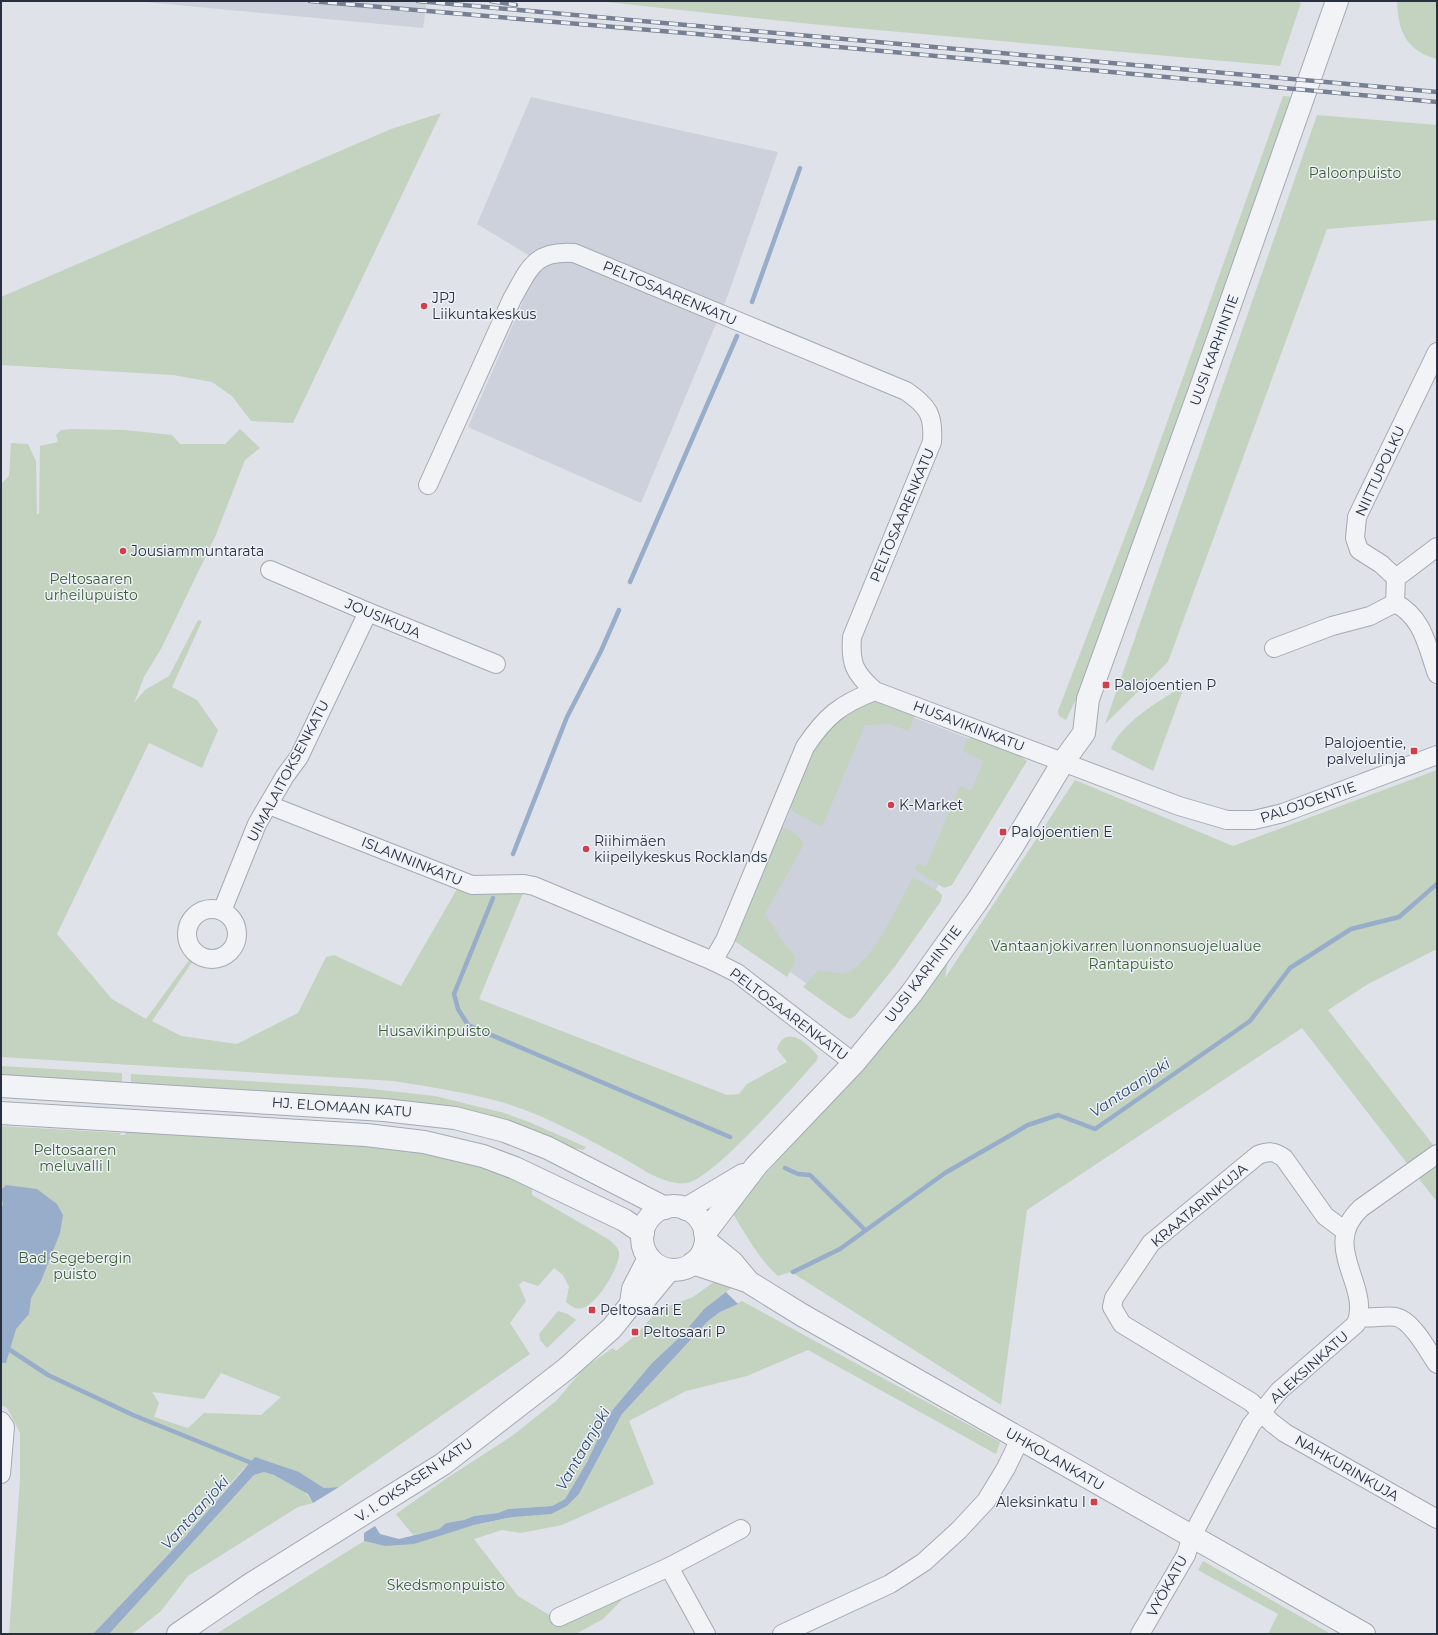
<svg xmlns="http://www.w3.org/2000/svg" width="1438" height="1635" viewBox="0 0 1438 1635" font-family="Montserrat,sans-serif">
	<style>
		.built { fill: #cdd1db }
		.green { fill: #c3d3bf; fill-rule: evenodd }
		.water { fill: #98adca }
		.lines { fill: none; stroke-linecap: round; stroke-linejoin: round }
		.stream { stroke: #98adca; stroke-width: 4.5 }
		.minor-casing { stroke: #a4a9b3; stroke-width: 20 }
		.tertiary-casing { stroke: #a4a9b3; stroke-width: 24 }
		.minor { stroke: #f2f3f7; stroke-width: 18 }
		.tertiary { stroke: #f2f3f7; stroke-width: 22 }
		.rail-casing { stroke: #778093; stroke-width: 4.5 }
		.rail { stroke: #eef1f6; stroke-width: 3; stroke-dasharray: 9; stroke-linecap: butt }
		.poi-dot { fill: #d33e4b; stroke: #eef1f6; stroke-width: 1.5 }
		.labels { text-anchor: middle; stroke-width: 3; stroke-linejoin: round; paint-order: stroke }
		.park-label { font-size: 14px; fill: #395d34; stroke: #eef1f6 }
		.street-label { font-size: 14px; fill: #272f40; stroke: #eef1f6 }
		.poi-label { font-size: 14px; fill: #272f40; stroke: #eef1f6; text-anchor: start }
		.water-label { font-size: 15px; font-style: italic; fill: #2f4a76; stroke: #eef1f6 }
	</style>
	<rect width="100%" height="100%" fill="#dfe2e9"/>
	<g class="built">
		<path d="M134,1H427L423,28Z"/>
		<path d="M531,97L778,152L728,295L641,503L468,427L531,283L545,265L477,224Z"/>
		<path d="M872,702L1023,759L851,1016L737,933L820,741Z"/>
	</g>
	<g class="green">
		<path d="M597,1H1295L1301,3L1280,66L821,25Z"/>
		<path d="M1397,1H1437V59C1406,51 1398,31 1397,1Z"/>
		<path d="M1283,96L1294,97L1081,689L1066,720L1059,716L1058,711L1144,487Z"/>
		<path d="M441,113L293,423L251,421L232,396L212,382L173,375L1,365V297L391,129Z"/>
		<path d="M1317,115L1437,125V220L1327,229L1168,662L1105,724Z"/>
		<path d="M71,429L125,430L172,435L180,444H225L240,429L260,448L245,460L215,537L162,647L144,677L134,703L145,690L169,676L198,620L202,621L172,687L197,700L218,730L202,768L149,743L57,934L112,999L146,1019L192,956L195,958L152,1021L181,1036L237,1044L298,1013L326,957L334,955L401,986L457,889L475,892L524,891L479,999L727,1095L739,1094L747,1084L787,1062L777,1049C786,1023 808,1044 818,1056L817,1060C796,1084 713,1179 687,1183C665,1186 641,1168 623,1158C586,1138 548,1117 508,1104C471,1093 431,1087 393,1081L1,1057V484L9,476L11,443L28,444L36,461L37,514H39L40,446L58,442L56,435L61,430Z"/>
		<path d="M1184,687L1153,771L1111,749C1118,726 1162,697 1184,687Z"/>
		<path d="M875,701H884L916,713L909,731L889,724L865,725L822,827L794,812L789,806C800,779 808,747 828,725C836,718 864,704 875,701Z"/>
		<path d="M974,736L1012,750L1027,761L952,885L944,888L915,870L917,863L926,867L960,786L972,790L983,761L963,751L966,740Z"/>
		<path d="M1437,770V949L1368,984L1328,1010L1437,1150V1202L1302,1028L1027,1210L1001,1405L791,1272L778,1276C757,1257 746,1234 731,1211L852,1081L948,960L945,978L1075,780L1233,846Z"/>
		<path d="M780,827C792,830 797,833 804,844L765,914L783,942L795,956V963L787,977L733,940Z"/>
		<path d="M913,877L938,891L942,895L941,901L896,965L855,1016L850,1019L844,1016L803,987L818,971C826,970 837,975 845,973C872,966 900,901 913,877Z"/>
		<path d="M1,1066L122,1073V1085L1,1077Z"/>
		<path d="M131,1074L363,1088L435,1096L504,1113L529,1122L586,1147L583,1150L553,1143L501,1124L131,1083Z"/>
		<path d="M1,1126L121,1133L120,1135H125L127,1129L405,1147L494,1169L532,1189V1195L608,1239C612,1242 619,1247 619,1253C620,1267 597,1304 583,1308C576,1310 571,1306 566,1302L569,1287L563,1275L554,1268L538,1286L523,1281L519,1285L526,1301L510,1323L530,1354L339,1487L324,1488L299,1472L244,1468L184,1538L93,1634H9L20,1479V1433L7,1408L1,1405ZM221,1373L281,1397L261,1415L204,1413L188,1428L154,1417L159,1403L152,1392L204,1399Z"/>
		<path d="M718,1279L734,1286L704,1309L682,1335L652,1363L610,1413L587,1462L565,1499L552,1506L508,1509L498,1513L474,1516L464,1520L446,1523L439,1529L413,1535L396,1514L447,1478L512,1436L556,1401L585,1367L613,1348L616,1351L636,1335L658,1310L693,1297Z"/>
		<path d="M742,1301L1000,1442L996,1454L808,1350L747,1376L686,1391L629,1421L654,1484L562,1525L521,1533L502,1530L474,1539L518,1596L551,1616L600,1594L622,1600L603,1619L576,1634H216L364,1541L385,1546L444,1533L474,1525L567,1506L579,1494L622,1414L708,1321L720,1312Z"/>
		<path d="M558,1311L568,1314L576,1320L547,1348L540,1340L539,1334Z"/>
		<path d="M264,1472C282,1477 304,1486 313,1503L298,1507L188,1576L161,1611L132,1634H109L254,1475Z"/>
		<path d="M1203,1561L1331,1634H1268L1278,1614L1198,1570Z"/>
	</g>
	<g class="water">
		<path d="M6,1185L37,1189L57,1204L63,1215L60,1233L41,1281L31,1298L29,1314L16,1329L6,1363H1V1208L3,1205L1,1190Z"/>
		<path d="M726,1292L738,1304L720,1312L708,1321L622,1414L579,1494L567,1506L551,1514L513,1517L474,1525L414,1544L385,1546L364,1541V1533L375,1526L380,1534L399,1539L439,1529L446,1523L464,1520L474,1516L498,1513L508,1509L552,1506L565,1499L587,1462L610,1413L652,1363L682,1335L704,1309Z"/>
		<path d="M255,1457L299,1472L324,1488L339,1487L313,1503L308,1494L274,1475L264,1472L254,1475L109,1634H93L184,1538Z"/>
	</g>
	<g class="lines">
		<g class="stream">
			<path d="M752,302L800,168"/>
			<path d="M630,582L737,336"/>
			<path d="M513,854L567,717L601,651L619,610"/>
			<path d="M493,898L454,994L458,1009L468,1025L730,1137"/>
			<path d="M785,1168L798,1174L810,1175L865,1230"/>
			<path d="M793,1272L840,1249L945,1173L1028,1125L1058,1115L1095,1129L1250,1021L1290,968L1351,929L1399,917L1437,884"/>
			<path d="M10,1350L48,1375L133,1415L254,1464"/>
		</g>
		<defs>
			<g id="minor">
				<path d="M428,485L512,299C529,269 534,250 574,253L906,391C928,406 934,415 932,442L852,637C850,663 854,673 875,691L1179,806L1227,820H1254L1283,813L1437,755"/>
				<path d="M1437,547L1396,578L1395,603C1423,617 1427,646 1437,674"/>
				<path d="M270,570L368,612L496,664"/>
				<path d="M1396,578L1381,564L1359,550L1355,538L1357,517L1437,352"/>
				<path d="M1274,648L1332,626L1370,616L1395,603"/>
				<path d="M269,805L472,885L524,884L534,886L713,961L737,973L854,1063"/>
				<circle cx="212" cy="934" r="25"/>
				<path d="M222,911L257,824L285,776L299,757L368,612"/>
				<path d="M713,961L725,940L805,747C825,717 840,704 875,691"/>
				<path d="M1345,1231L1325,1216L1284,1158C1274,1151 1269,1151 1258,1155L1151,1243L1114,1298L1112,1307L1122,1324L1251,1402L1272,1423L1285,1433L1437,1519"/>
				<path d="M1359,1317C1371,1319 1385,1315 1396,1317C1412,1320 1428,1351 1437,1364"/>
				<path d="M1,1421L5,1427L1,1474"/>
				<path d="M559,1617L669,1567"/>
				<path d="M706,1634L669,1567L741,1529"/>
				<path d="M782,1634L890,1584L924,1562L959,1530L986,1501L1006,1468L1020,1439"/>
				<path d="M1140,1634L1186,1555L1192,1536L1251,1425L1279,1391L1356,1324C1372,1285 1319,1247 1361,1208L1437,1154"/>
			</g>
			<g id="tertiary">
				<path d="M1,1086L384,1110L455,1118L505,1131L548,1148L665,1208"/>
				<path d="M1,1113L366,1135L424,1142L483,1156L515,1168L624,1220L643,1233"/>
				<circle cx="674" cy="1238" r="32"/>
				<path d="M686,1209L743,1175"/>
				<path d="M705,1233L756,1166L854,1063L911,994L978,900L1012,847L1063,762L1084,733L1088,699L1201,387L1337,1"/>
				<path d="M706,1241L732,1262L747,1280"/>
				<path d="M693,1263L747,1281L802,1315L1364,1634"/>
				<path d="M631,1304L633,1289L649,1258"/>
				<path d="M178,1634L251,1584L443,1464L566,1369L612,1328L631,1304L645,1299L669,1270"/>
			</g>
		</defs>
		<use href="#minor" class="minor-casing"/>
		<use href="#tertiary" class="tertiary-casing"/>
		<use href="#minor" class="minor"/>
		<use href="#tertiary" class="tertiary"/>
		<defs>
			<g id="rail">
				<path d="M310,1L697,34L1437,102"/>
				<path d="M418,1L1437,92"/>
				<path d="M491,1L516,5"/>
			</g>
		</defs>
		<use href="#rail" class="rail-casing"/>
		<use href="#rail" class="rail"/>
	</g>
	<g class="poi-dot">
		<circle cx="424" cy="306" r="4"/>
		<circle cx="123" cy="551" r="4"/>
		<rect x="1102" y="681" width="8" height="8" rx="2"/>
		<rect x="1410" y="747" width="8" height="8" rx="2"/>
		<circle cx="891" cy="805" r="4"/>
		<rect x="999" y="828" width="8" height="8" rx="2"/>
		<circle cx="586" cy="849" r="4"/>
		<rect x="588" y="1306" width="8" height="8" rx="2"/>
		<rect x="631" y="1328" width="8" height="8" rx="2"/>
		<rect x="1090" y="1498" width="8" height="8" rx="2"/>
	</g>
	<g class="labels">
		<g class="park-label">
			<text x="1355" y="178">Paloonpuisto</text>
			<text x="91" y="584">Peltosaaren<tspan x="91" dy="16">urheilupuisto</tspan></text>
			<text x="1126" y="951">Vantaanjokivarren luonnonsuojelualue</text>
			<text x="1131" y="969">Rantapuisto</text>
			<text x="434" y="1036">Husavikinpuisto</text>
			<text x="75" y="1155">Peltosaaren<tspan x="75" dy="16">meluvalli I</tspan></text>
			<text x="75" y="1263">Bad Segebergin<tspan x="75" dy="16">puisto</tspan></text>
			<text x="446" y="1590">Skedsmonpuisto</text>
		</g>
		<g class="street-label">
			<text transform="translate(670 293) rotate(23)" y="5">PELTOSAARENKATU</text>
			<text transform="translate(1214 350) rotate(-70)" y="5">UUSI KARHINTIE</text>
			<text transform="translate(1380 471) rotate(-65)" y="5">NIITTUPOLKU</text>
			<text transform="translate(902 515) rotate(-67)" y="5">PELTOSAARENKATU</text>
			<text transform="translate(383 618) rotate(23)" y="5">JOUSIKUJA</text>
			<text transform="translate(969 726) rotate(21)" y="5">HUSAVIKINKATU</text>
			<text transform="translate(288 771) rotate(-62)" y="5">UIMALAITOKSENKATU</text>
			<text transform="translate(1308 802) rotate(-19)" y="5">PALOJOENTIE</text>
			<text transform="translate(412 861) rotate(22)" y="5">ISLANNINKATU</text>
			<text transform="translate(923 974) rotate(-53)" y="5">UUSI KARHINTIE</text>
			<text transform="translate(789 1014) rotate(37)" y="5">PELTOSAARENKATU</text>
			<text transform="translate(342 1107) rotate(4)" y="5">HJ. ELOMAAN KATU</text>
			<text transform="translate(1199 1205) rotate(-40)" y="5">KRAATARINKUJA</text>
			<text transform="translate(1309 1367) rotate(-42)" y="5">ALEKSINKATU</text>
			<text transform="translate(1055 1459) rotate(30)" y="5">UHKOLANKATU</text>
			<text transform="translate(1347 1468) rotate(30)" y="5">NAHKURINKUJA</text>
			<text transform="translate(414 1480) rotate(-34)" y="5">V. I. OKSASEN KATU</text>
			<text transform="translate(1167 1586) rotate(-61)" y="5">VYÖKATU</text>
		</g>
		<g class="poi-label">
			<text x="432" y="303">JPJ<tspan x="432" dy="16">Liikuntakeskus</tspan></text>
			<text x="131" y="556">Jousiammuntarata</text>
			<text x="1114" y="690">Palojoentien P</text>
			<text x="1406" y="748" text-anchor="end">Palojoentie,<tspan x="1406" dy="16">palvelulinja</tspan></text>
			<text x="899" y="810">K-Market</text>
			<text x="1011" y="837">Palojoentien E</text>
			<text x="594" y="846">Riihimäen<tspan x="594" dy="16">kiipeilykeskus Rocklands</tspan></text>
			<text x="600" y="1315">Peltosaari E</text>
			<text x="643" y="1337">Peltosaari P</text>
			<text x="1086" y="1507" text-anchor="end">Aleksinkatu I</text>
		</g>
		<g class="water-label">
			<text transform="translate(1130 1088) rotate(-34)" y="5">Vantaanjoki</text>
			<text transform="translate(583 1449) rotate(-60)" y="5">Vantaanjoki</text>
			<text transform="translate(195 1513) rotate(-48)" y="5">Vantaanjoki</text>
		</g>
	</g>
	<rect width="1438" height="1635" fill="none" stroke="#272f40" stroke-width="4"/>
</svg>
